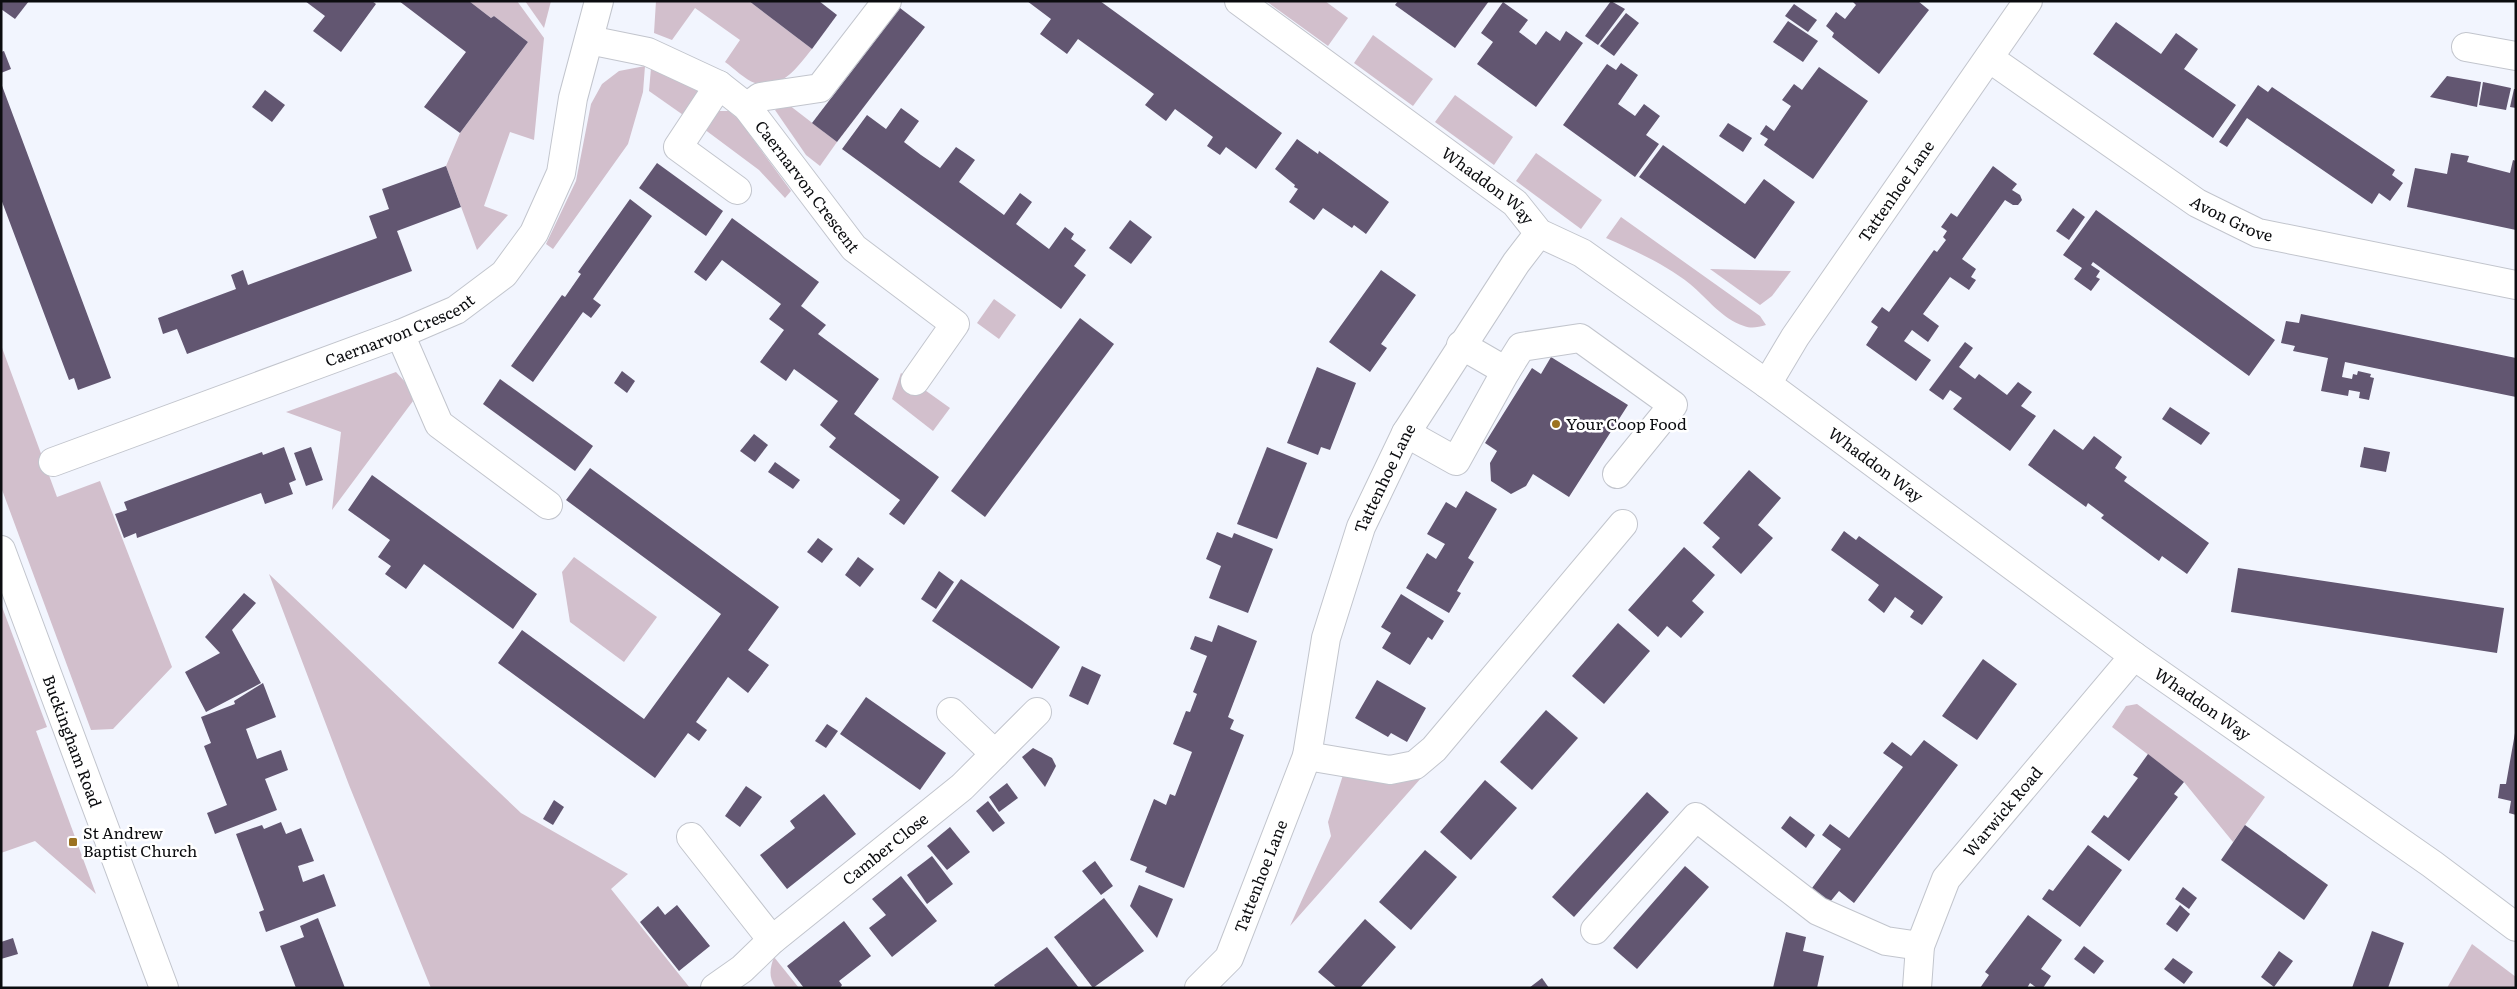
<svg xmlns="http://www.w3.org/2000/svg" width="2517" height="989" viewBox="0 0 2517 989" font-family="Literata,serif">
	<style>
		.green { fill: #d2bfcc }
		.building { fill: #625671 }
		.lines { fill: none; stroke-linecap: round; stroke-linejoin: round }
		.minor-casing { stroke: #c2c5cd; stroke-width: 30 }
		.major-casing { stroke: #c2c5cd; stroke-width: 30 }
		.minor { stroke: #fff; stroke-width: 28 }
		.major { stroke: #fff; stroke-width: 28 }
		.poi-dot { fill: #9c7221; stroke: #fff; stroke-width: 2 }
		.labels { text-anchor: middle; stroke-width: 5; stroke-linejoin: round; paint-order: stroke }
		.street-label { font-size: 16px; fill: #0b0c0f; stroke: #fff }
		.poi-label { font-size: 16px; fill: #0b0c0f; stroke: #fff; text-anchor: start }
	</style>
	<rect width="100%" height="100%" fill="#f2f5fe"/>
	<g class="green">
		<path d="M469,1H517L544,38L534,140L510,132L484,206L508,215L477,250L446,166L460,133L528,42L494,16L491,18Z"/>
		<path d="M525,1H551L544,28Z"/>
		<path d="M656,1H749L812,49C798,66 781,92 755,83C745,80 734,68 725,62L740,40L695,8L672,40L654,33Z"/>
		<path d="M1266,1H1325L1348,18L1328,46Z"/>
		<path d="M1373,35L1433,79L1413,106L1354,63Z"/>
		<path d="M645,66L643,92L628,144L553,249L546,244L576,181L591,104L602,84L619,71Z"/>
		<path d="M651,68L703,92L686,117L649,91Z"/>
		<path d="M1455,95L1513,137L1494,165L1435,122Z"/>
		<path d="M782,105H789L837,142L820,166L806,155L775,110Z"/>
		<path d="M717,111H729L739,120L791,191L785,198L759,170L704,129Z"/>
		<path d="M1536,153L1602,200L1581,229L1516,181Z"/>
		<path d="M1621,217L1760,316L1766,325C1758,327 1752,329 1744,326C1722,319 1707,298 1690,284C1665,264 1635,251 1606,238Z"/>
		<path d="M1710,269L1791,271L1772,296L1760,305Z"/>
		<path d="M994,299L1016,315L999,339L977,323Z"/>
		<path d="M1,345L57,497L100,481L172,667L113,729L91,730L1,487Z"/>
		<path d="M396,372L407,384L413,401L332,510L341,432L286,412Z"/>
		<path d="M901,373L950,408L933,431L892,399Z"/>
		<path d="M574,557L657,617L624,662L570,622L562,572Z"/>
		<path d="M269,574L521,813L628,874L611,889L690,988H431L349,785Z"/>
		<path d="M1,604L47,727L36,731L96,894L35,841L1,853Z"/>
		<path d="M2137,704L2265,797L2233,842L2184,782L2112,727L2126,706Z"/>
		<path d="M1343,775L1389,781L1422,777L1290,926L1331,836L1328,822Z"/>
		<path d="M2472,944L2516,977V988H2447Z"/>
		<path d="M774,957L799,988H776C768,977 770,968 774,957Z"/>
	</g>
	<g class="building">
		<path d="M1,1H29L15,19L1,9Z"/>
		<path d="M305,1H372L376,4L341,52L313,31L325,16Z"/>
		<path d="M399,1H469L491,18L494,16L528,42L460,133L424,107L466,52Z"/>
		<path d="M749,1H819L837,15L812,49Z"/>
		<path d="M1027,1H1100L1282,133L1256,169L1226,147L1220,155L1207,146L1213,137L1175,109L1166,121L1145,105L1154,94L1078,39L1067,54L1040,34L1051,19Z"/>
		<path d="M1398,1H1489L1455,48L1395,5Z"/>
		<path d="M1611,1L1625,9L1598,45L1585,36Z"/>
		<path d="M1852,1H1918L1929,10L1879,74L1832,37L1834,33L1826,26L1836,12L1845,19L1856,5Z"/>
		<path d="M1503,2L1528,20L1519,32L1536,45L1546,31L1560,41L1566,31L1583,43L1536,107L1477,64L1493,42L1481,33Z"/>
		<path d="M1794,4L1817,20L1808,32L1785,16Z"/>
		<path d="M900,8L925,27L837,142L812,123Z"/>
		<path d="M1626,13L1639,23L1614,56L1600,46Z"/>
		<path d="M1788,21L1818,41L1803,62L1773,42Z"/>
		<path d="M2116,22L2161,54L2176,33L2198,49L2184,69L2236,105L2213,138L2093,54Z"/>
		<path d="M4,51L11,69L1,73V52Z"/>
		<path d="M1621,63L1638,75L1618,104L1635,116L1644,104L1660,116L1646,135L1659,144L1635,177L1563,125L1607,64L1616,70Z"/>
		<path d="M1819,67L1868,101L1813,179L1764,145L1768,139L1760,134L1766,125L1774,131L1791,106L1782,100L1794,84L1802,90Z"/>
		<path d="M2447,76L2481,82L2477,107L2430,97Z"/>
		<path d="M2483,82L2511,88L2506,110L2479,105Z"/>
		<path d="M1,83L111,378L78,390L74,378L69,380L1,199Z"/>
		<path d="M2258,85L2268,92L2272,87L2395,170L2392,175L2403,183L2390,201L2379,193L2372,204L2247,118L2227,147L2219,142Z"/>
		<path d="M2514,89H2516V108L2510,107Z"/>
		<path d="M265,90L285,105L272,122L252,107Z"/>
		<path d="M901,108L919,121L904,142L921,155L940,168L956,147L965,153L975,160L959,182L1004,215L1020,193L1032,202L1016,224L1049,249L1065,227L1074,234L1071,239L1086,250L1074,266L1086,275L1061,309L842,149L867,115L886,129Z"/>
		<path d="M1728,123L1752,138L1743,152L1719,136Z"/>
		<path d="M1297,139L1318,154L1319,151L1389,202L1366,234L1354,225L1352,228L1323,208L1314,220L1289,202L1298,189L1294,187L1295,185L1275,169Z"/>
		<path d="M1663,145L1745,204L1764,179L1795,202L1755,259L1639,177Z"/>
		<path d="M2451,153L2469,156L2467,162L2510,173L2513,160L2516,161V230L2407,207L2415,168L2447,174Z"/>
		<path d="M657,163L723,211L706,236L639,188Z"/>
		<path d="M446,166L461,207L397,231L412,271L187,354L177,329L163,334L158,318L236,289L231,275L243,270L248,285L377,238L369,216L389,209L382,189Z"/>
		<path d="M1993,166L2017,184L2012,190L2020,195L2022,200L2018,205H2013L2005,200L1962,259L1976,269L1971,277L1976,280L1969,290L1950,277L1923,314L1939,326L1928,342L1912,330L1904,341L1931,360L1916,381L1866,345L1878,327L1871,322L1882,307L1889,312L1934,250L1937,252L1946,240L1943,237L1947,231L1941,227L1951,213L1957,217Z"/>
		<path d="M630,199L652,216L593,299L601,305L591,318L583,312L533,382L511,366L562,295L565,297L581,274L578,272Z"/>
		<path d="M2073,208L2085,217L2069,240L2056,231Z"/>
		<path d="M2096,210L2275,340L2249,376L2093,262L2091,265L2100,271L2096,277L2100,279L2091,291L2074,279L2082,268L2063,255Z"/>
		<path d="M732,218L819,282L801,306L826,325L818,334L879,379L854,414L939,477L904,525L889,514L900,500L829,447L836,438L820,425L838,401L794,369L786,381L760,362L784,330L769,319L781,304L722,260L706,281L694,272Z"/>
		<path d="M1130,220L1152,237L1131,264L1109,248Z"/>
		<path d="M1381,270L1416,295L1381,344L1387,348L1370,372L1329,342Z"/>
		<path d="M2301,314L2516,358V397L2345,362L2342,377L2352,379L2353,374L2357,375L2358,371L2371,374L2370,377L2374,378L2369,400L2359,398L2360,392L2349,390L2348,396L2321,391L2328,358L2293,351L2295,346L2281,343L2286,321L2299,323Z"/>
		<path d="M1080,318L1114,344L985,517L951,491Z"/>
		<path d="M1965,342L1973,348L1959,367L1975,379L1979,374L2007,395L2018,382L2032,392L2021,406L2036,416L2010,451L1953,409L1962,398L1950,390L1943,400L1929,390Z"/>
		<path d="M1551,357L1628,405L1569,497L1533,474L1526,486L1511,494L1491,481L1490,463L1497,451L1485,443L1532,368L1541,374Z"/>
		<path d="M1317,367L1356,383L1330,450L1321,447L1318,455L1287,443Z"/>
		<path d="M622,371L635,381L627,393L614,383Z"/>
		<path d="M500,379L593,446L575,471L483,404Z"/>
		<path d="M2170,407L2210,433L2201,445L2162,419Z"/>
		<path d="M2054,429L2083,450L2094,436L2122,457L2115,468L2127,477L2124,481L2209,543L2187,574L2162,556L2159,561L2101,518L2104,515L2088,503L2086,507L2028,465Z"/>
		<path d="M754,434L768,445L755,462L740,451Z"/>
		<path d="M284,447L296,480L289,483L293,494L265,504L261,493L137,538L136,533L124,538L115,514L127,510L124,502L262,452L263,455Z"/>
		<path d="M311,447L323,480L306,486L294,453Z"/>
		<path d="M1267,447L1307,463L1277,539L1237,524Z"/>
		<path d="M2364,447L2390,452L2386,472L2360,467Z"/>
		<path d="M775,462L800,480L793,489L768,472Z"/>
		<path d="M590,468L779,607L748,650L769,665L748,693L728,677L696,722L707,730L699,741L688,733L655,778L498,663L522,630L644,719L721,614L566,500Z"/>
		<path d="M1749,470L1781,498L1758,525L1773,538L1741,574L1712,547L1720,538L1703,523Z"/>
		<path d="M372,475L537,594L513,629L424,564L406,589L385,574L391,566L378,557L390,540L348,510Z"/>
		<path d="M1466,491L1497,509L1468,558L1474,562L1457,591L1461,593L1449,613L1406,588L1427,553L1436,559L1445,544L1427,534L1446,502L1456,508Z"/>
		<path d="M1844,531L1856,540L1859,536L1943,597L1922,625L1910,617L1914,611L1895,597L1884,613L1868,600L1879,585L1831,550Z"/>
		<path d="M1217,532L1232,538L1234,533L1273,549L1248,613L1209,598L1221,566L1206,559Z"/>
		<path d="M818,538L833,549L822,563L807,552Z"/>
		<path d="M1684,547L1715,575L1692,601L1704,612L1681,638L1667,626L1658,637L1628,610Z"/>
		<path d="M858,557L874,569L860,587L845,575Z"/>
		<path d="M2238,568L2504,608L2497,653L2231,612Z"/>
		<path d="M939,571L954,582L936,609L921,599Z"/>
		<path d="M961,579L1060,647L1032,689L932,621Z"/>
		<path d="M244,593L256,603L232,630L261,683L206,712L185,672L220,653L205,637Z"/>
		<path d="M1401,594L1444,621L1432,640L1428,637L1410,665L1382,648L1391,633L1381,627Z"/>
		<path d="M1618,623L1650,651L1604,704L1572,676Z"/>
		<path d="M1218,625L1257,641L1228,717L1234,720L1230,729L1244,735L1184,888L1145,872L1147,867L1130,860L1154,799L1166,805L1170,794L1175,796L1192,752L1173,744L1186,711L1190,712L1197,694L1193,692L1207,656L1190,649L1195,636L1212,642Z"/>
		<path d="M1983,659L2017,684L1977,740L1942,716Z"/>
		<path d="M1082,666L1101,675L1088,705L1069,696Z"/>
		<path d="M1377,680L1426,708L1407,742L1391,733L1388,737L1355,718Z"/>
		<path d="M263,683L276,717L246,729L257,759L281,750L288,770L265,779L277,810L215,834L207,813L227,805L204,746L211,743L201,717L235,704L234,701Z"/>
		<path d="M866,697L946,753L920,790L840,734Z"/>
		<path d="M1546,710L1578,738L1532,790L1500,762Z"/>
		<path d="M827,724L838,731L826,748L815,741Z"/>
		<path d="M2515,733H2516V815L2509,813L2511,801L2498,798L2500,784H2506Z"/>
		<path d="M1924,740L1958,765L1854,903L1839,891L1830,902L1812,888L1841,849L1822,835L1830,824L1849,838L1903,767L1883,753L1892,742L1911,756Z"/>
		<path d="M1033,748L1052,758L1056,766L1045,787L1022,757Z"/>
		<path d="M2148,754L2184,782L2174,794L2178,797L2129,861L2091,832L2104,815L2108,818L2138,778L2133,775Z"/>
		<path d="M1485,780L1517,808L1471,860L1440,832Z"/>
		<path d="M1007,783L1018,798L999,812L989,797Z"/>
		<path d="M746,786L762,797L740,827L725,816Z"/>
		<path d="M1647,792L1669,812L1574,917L1552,897Z"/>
		<path d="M824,794L856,834L787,889L760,855L795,828L790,821Z"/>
		<path d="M554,800L564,807L553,825L543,819Z"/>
		<path d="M988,801L1005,823L993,832L976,811Z"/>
		<path d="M1790,816L1815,835L1806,848L1781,828Z"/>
		<path d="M281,822L286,834L301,828L314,861L298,866L303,882L324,874L336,906L266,932L259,912L264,910L236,834L262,825L264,829Z"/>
		<path d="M2245,825L2328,885L2304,920L2221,860Z"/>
		<path d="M950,827L970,852L947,870L927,846Z"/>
		<path d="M2088,845L2122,870L2080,927L2042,899L2049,889L2053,891Z"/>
		<path d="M1425,850L1457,877L1411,930L1379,902Z"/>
		<path d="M932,856L953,884L927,904L907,875Z"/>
		<path d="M1095,861L1113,886L1101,895L1082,871Z"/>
		<path d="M1685,866L1709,887L1637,969L1613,948Z"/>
		<path d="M901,876L937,921L892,957L869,928L886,915L872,899Z"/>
		<path d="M1139,885L1173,899L1157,938L1130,906Z"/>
		<path d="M2183,887L2197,898L2189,909L2175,899Z"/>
		<path d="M1104,898L1144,951L1093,988L1054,937Z"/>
		<path d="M677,905L710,946L679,971L640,922L658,906L665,915Z"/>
		<path d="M2180,905L2190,914L2177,932L2166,924Z"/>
		<path d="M2028,915L2062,940L2041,969L2051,976L2043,988H2037L2030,983L2027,988H1980L1989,975L1985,972Z"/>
		<path d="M318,918L335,962L345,988H296L280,946L304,937L300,926Z"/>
		<path d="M1365,919L1396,947L1360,988H1337L1318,972Z"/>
		<path d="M844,921L871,956L839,981L842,985L840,988H804L787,966Z"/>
		<path d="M2372,931L2404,943L2388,988H2352Z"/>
		<path d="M1786,932L1806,937L1803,951L1824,956L1817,988H1773Z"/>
		<path d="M13,938L18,954L1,959V942Z"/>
		<path d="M2084,946L2104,961L2094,974L2074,959Z"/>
		<path d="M1047,947L1079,988H996L994,985Z"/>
		<path d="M2279,951L2293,961L2274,987L2261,977Z"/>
		<path d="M2173,958L2193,972L2184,984L2164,969Z"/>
		<path d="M1542,978L1549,988H1529Z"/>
	</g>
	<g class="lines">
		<defs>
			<g id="minor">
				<path id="s1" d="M1239,1L1515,203L1539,233L1582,253L1767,384L2134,656L2432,864L2516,927"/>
				<path id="s2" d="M589,40L648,52L719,85L747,107L854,248L955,324L915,381"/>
				<path d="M2466,47L2516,56"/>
				<path id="s3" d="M1989,58L2197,203L2258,233L2516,285"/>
				<path d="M719,85L678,147L737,190"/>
				<path d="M747,107L760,97L820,88L887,1"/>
				<path d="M400,334L439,424L548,505"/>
				<path d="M1506,371L1521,347L1580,338L1673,405L1617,474"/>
				<path id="s4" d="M1767,384L1795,337L2028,1"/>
				<path d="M1406,433L1456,461L1506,371L1461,345"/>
				<path id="s5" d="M53,462L400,334L456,310L504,274L534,233L561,173L573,98L599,1"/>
				<path d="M951,712L995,754"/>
				<path d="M1307,756L1390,770L1415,765L1434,749L1623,524"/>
				<path d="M691,837L772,940"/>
				<path d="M1595,930L1696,817L1818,911L1886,941L1920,946"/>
				<path id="s6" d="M715,988L742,969L772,940L962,787L1037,712"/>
				<path id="s7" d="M1199,988L1229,958L1307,756L1326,638L1361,527L1406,433L1516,263L1539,233"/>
				<path id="s8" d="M1917,988L1920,946L1946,879L2134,656"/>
			</g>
			<g id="major">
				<path id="s9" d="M1,550L164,988"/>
			</g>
		</defs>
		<use href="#minor" class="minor-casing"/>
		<use href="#major" class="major-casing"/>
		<use href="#minor" class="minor"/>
		<use href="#major" class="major"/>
	</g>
	<g class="poi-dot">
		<circle cx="1556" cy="424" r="5"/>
		<rect x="68" y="837" width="10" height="10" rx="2.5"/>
	</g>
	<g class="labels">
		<g class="street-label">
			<text dy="6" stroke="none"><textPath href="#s2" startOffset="274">Caernarvon Crescent</textPath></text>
			<text dy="6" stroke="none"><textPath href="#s1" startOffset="310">Whaddon Way</textPath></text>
			<text dy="6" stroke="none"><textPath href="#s4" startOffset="232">Tattenhoe Lane</textPath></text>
			<text dy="6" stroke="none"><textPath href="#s3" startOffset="292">Avon Grove</textPath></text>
			<text dy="6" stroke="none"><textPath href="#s5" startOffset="371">Caernarvon Crescent</textPath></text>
			<text dy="6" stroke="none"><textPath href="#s1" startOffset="790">Whaddon Way</textPath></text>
			<text dy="6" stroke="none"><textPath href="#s7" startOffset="549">Tattenhoe Lane</textPath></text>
			<text dy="6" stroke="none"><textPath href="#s1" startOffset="1195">Whaddon Way</textPath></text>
			<text dy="6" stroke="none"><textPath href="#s9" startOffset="204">Buckingham Road</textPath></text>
			<text dy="6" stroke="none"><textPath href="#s8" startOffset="202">Warwick Road</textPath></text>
			<text dy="6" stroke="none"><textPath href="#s6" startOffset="220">Camber Close</textPath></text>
			<text dy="6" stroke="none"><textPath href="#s7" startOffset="130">Tattenhoe Lane</textPath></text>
		</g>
		<g class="poi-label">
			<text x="1566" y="430">Your Coop Food</text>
			<text x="83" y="839">St Andrew<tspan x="83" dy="18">Baptist Church</tspan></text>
		</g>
	</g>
	<rect width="2517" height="989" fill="none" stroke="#0b0c0f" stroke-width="5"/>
</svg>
